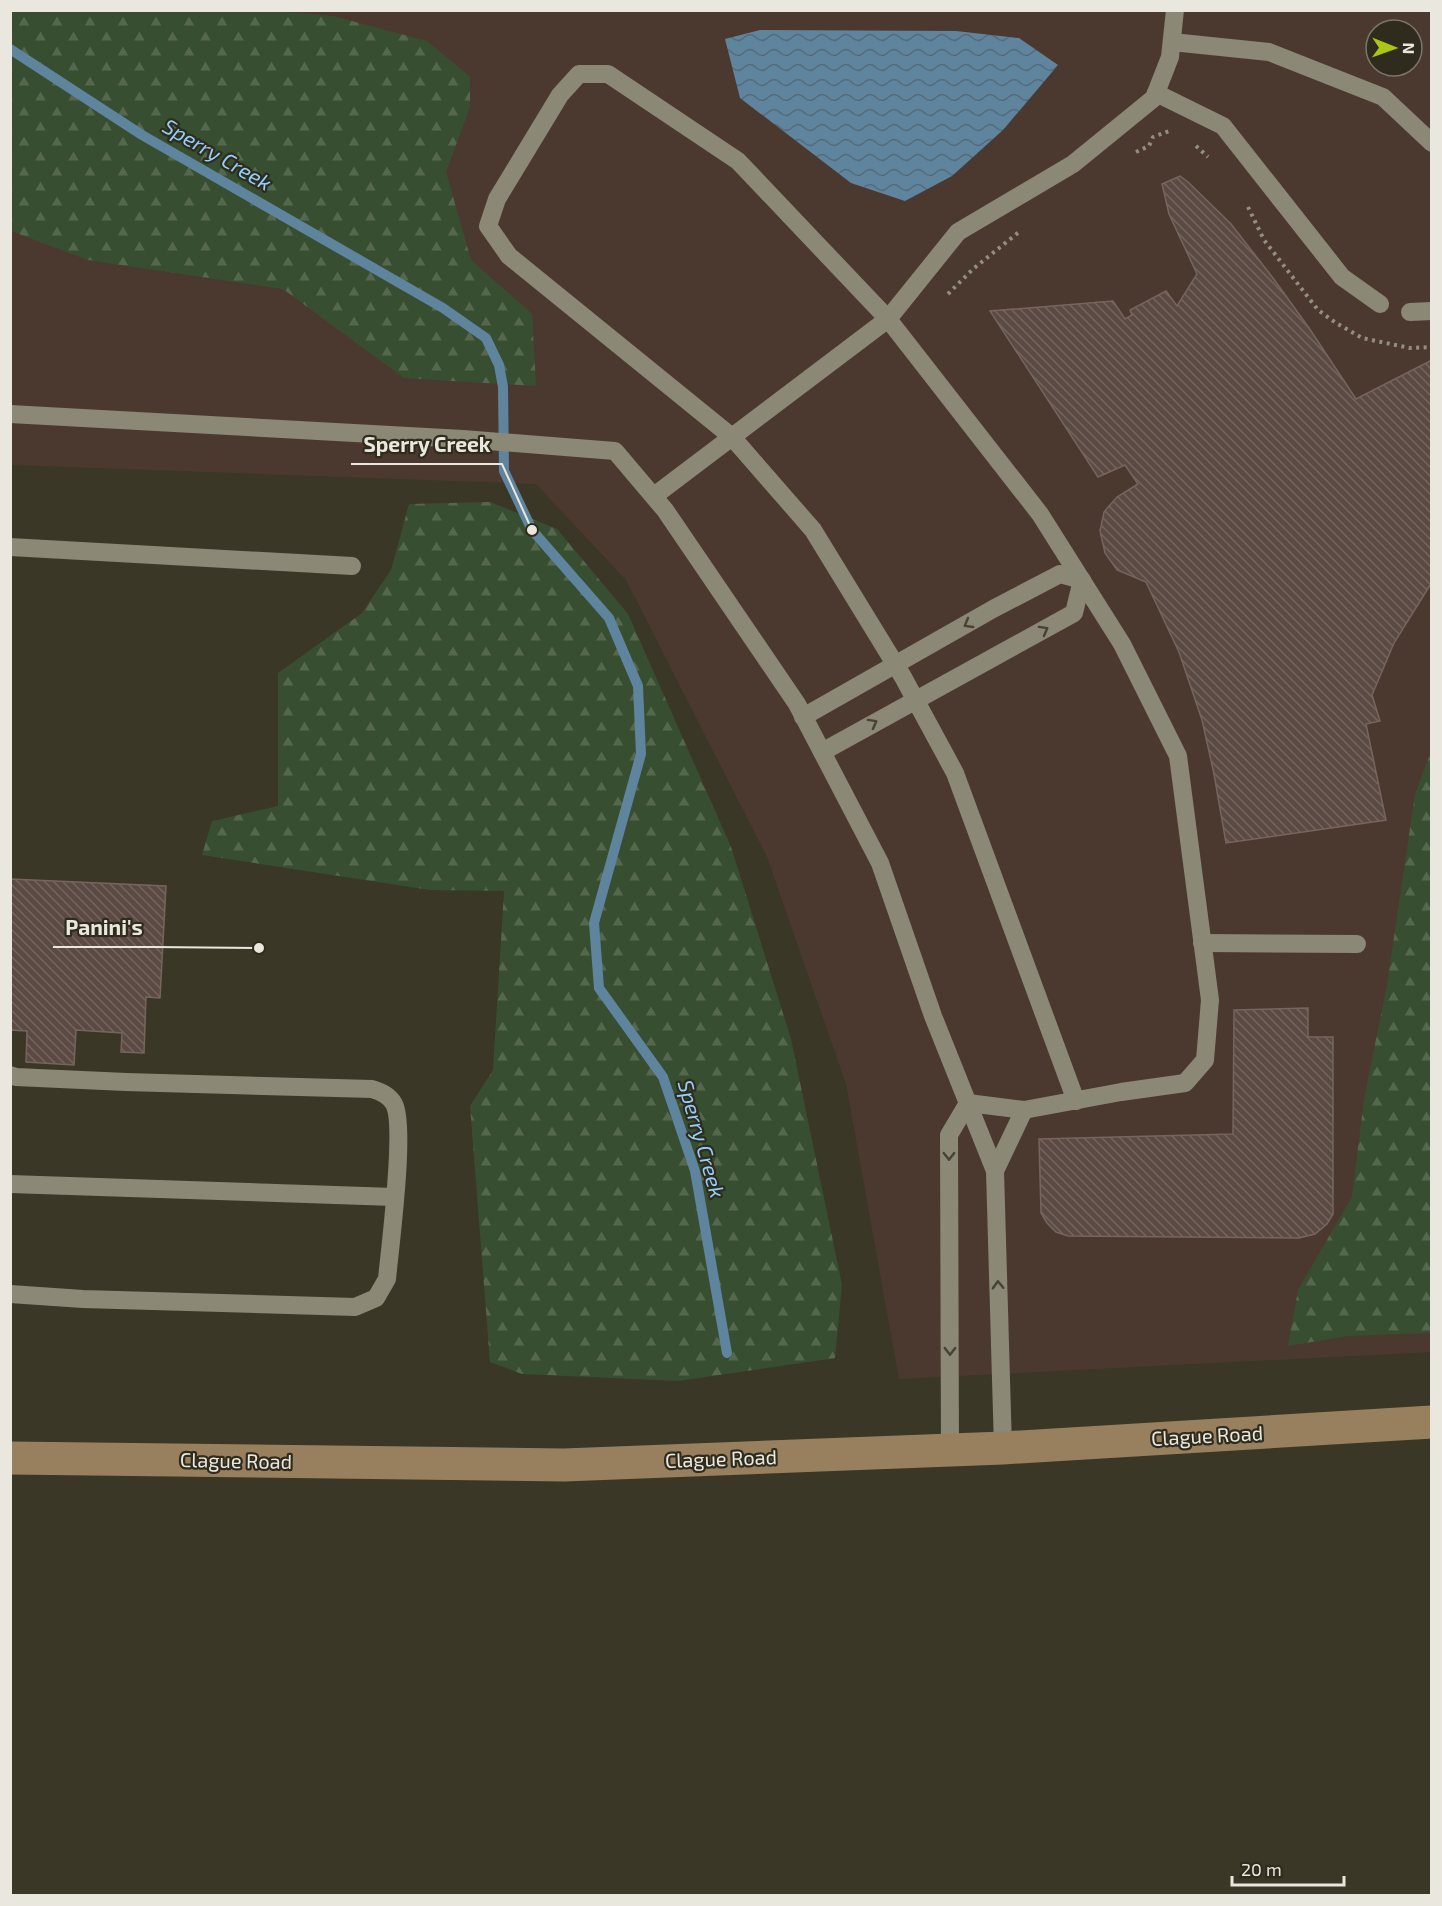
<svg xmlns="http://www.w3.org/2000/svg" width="1442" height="1906" viewBox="0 0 1442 1906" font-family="'Exo 2',sans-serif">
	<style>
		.medical { fill: #4b3930; fill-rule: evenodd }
		.forest { fill: url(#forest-firs) }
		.water { fill: url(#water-waves) }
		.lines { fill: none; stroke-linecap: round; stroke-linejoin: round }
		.stream { stroke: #5f849e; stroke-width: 10 }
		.building { fill: url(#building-back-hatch); stroke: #77655d; stroke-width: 1.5 }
		.path { stroke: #928f82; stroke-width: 4; stroke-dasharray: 3 4.5; stroke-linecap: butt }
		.service { stroke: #8b8876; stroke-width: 18 }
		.secondary { stroke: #98805e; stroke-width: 33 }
		.oneway { stroke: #464333 }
		.labels { text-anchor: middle; stroke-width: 4.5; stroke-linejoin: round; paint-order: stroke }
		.street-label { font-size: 20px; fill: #eae8de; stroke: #2f2c1d }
		.water-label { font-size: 21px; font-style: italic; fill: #92d0fc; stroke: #2f2c1d }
		.leader { fill: none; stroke: #eae8de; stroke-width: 2 }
		.callout-dot { fill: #eae8de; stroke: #2f2c1d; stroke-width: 2 }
		.callout-label { font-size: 21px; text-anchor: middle; font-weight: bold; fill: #eae8de; stroke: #2f2c1d; stroke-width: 4.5; stroke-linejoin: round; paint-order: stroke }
	</style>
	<defs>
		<pattern id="forest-firs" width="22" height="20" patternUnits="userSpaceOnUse" patternTransform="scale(1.5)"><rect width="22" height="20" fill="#384e30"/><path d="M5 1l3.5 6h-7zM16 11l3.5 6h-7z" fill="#55684e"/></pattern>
		<pattern id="water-waves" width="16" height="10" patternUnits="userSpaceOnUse" patternTransform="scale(1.5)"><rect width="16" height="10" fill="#5f849e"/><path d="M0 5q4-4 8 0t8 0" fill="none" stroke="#556b7a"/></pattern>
		<pattern id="building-back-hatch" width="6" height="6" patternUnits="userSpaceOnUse" patternTransform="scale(1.5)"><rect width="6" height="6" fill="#5b4a43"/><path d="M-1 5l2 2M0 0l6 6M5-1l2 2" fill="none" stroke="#73645e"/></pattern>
	</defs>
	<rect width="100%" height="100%" fill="#3a3727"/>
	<path class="medical" d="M11,11H1431V1352L899,1379L846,1084L767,857L626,580L536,484L11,465ZM1376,30H1412V66H1376Z"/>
	<g class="forest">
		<path d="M10,11L261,10L333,16L427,41L470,77V107L446,172L471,260L532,314L536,386L404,378L283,289L88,260L11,231Z"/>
		<path d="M490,502L557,529L628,614L731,847L791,1039L842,1285L835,1358L678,1381L522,1374L490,1362L470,1106L493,1070L504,891L430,890L202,855L212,821L278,806V673L362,613L391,570L409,504Z"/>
		<path d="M1431,752V1333L1347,1336L1288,1346L1298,1290L1352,1197L1364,1099L1387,985L1415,794Z"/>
	</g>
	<path class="water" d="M760,30L956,31L1019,38L1058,65L1003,130L952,176L905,201L851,183L740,98L725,39Z"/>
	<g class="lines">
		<path class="stream" d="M10,49L142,135L443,308L486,338L499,365L503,387L504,471L532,530L609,618L638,686L641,754L594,923L599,988L663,1077L695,1171L727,1353"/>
	</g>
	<g class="building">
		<path d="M1180,176L1188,182L1231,224L1273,278L1309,328L1356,399L1432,360V582L1394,643L1372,695L1380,721L1366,724L1386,820L1226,843L1214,774L1202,720L1179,652L1146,582L1117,570L1105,553L1100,531L1104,512L1117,497L1138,484L1125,465L1098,477L990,311L1113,301L1125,319L1132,315L1130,310L1166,291L1177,306L1197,274L1169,214L1162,184Z"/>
		<path d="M10,879L166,886L160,998L146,997L144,1053L121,1052L122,1033L76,1030L74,1065L26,1062L27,1031L10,1030Z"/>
		<path d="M1308,1008V1037H1333V1214L1327,1224L1315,1234L1299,1238L1068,1236L1056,1232L1047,1223L1041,1213L1039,1139L1233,1134L1234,1010Z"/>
	</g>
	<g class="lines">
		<g class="path">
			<path d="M1196,146L1208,157"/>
			<path d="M1136,152L1149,146L1153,137L1169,131"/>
			<path d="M1248,207L1264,240L1318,310L1336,323L1362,338L1410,348L1432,347"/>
			<path d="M948,294L973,269L1019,232"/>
		</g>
		<g class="service">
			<path d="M1172,42L1269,52L1383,97L1432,143"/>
			<path d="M1156,93L1223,126L1342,277L1380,304"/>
			<path d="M1410,312L1432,311"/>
			<path d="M10,414L463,439L615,451L665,510L797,704L880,863L933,1016L995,1171"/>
			<path d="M654,496L888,319L738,161L608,74H579L560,95L497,199L488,226L509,256L732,437L813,530L903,677L955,773L1076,1101"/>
			<path d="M10,547L352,566"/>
			<path d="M803,717L993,609L1060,574L1082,580L1074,613L822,752"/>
			<path d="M1202,943L1357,944"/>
			<path d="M10,1075L16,1077L126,1082L372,1089C381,1092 389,1095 394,1104C406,1126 390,1247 387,1279L376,1298L355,1307L83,1299L10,1294"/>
			<path d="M968,1103L1024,1110L1121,1092L1185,1083L1205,1060L1210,1000L1178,756L1122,644L1040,514L888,319L958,232L1073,164L1154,98L1170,57L1175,10"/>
			<path d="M10,1184L394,1197"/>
			<path d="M1003,1448L995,1171L1024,1110"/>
			<path d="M950,1450L949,1135L968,1103"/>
		</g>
		<path class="secondary" d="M10,1458L564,1465L1003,1448L1432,1422"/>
	</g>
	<defs><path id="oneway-chevron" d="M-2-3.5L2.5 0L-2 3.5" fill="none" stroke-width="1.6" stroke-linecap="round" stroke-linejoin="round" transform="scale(1.5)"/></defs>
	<g class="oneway">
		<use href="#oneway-chevron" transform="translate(968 624) rotate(150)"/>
		<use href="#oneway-chevron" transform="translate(1044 630) rotate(-29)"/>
		<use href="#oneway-chevron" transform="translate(873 723) rotate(-29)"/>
		<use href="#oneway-chevron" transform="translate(949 1156) rotate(90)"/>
		<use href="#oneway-chevron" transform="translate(998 1285) rotate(-92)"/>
		<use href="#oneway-chevron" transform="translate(950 1351) rotate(90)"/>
	</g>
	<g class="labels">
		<g class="street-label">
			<text transform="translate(1207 1436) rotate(-3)" y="7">Clague Road</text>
			<text transform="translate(721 1459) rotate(-2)" y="7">Clague Road</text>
			<text transform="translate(236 1461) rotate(1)" y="7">Clague Road</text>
		</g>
		<g class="water-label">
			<text transform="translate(217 155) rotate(30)" y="7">Sperry Creek</text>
			<text transform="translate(701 1139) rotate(74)" y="7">Sperry Creek</text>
		</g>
	</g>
	<path class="leader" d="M532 530L502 464H351M259 948L154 947H53"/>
	<g class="callout-dot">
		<circle cx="532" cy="530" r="6"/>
		<circle cx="259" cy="948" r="6"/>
	</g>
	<g class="callout-label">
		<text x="427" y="452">Sperry Creek</text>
		<text x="104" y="935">Panini's</text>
	</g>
	<rect width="1442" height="1906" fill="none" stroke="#eae8de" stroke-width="24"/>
	<g transform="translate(1394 48) rotate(91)"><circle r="28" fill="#2f2c1d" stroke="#7a776a" stroke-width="1.5"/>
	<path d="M0-4.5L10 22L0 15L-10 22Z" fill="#aac716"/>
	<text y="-9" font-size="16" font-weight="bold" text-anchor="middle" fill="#eae8de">N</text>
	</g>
	<path d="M1232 1876v9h112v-9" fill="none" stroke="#eae8de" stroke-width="3"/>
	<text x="1241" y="1876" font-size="18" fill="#eae8de" stroke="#2f2c1d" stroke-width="4.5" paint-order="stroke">20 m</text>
</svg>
